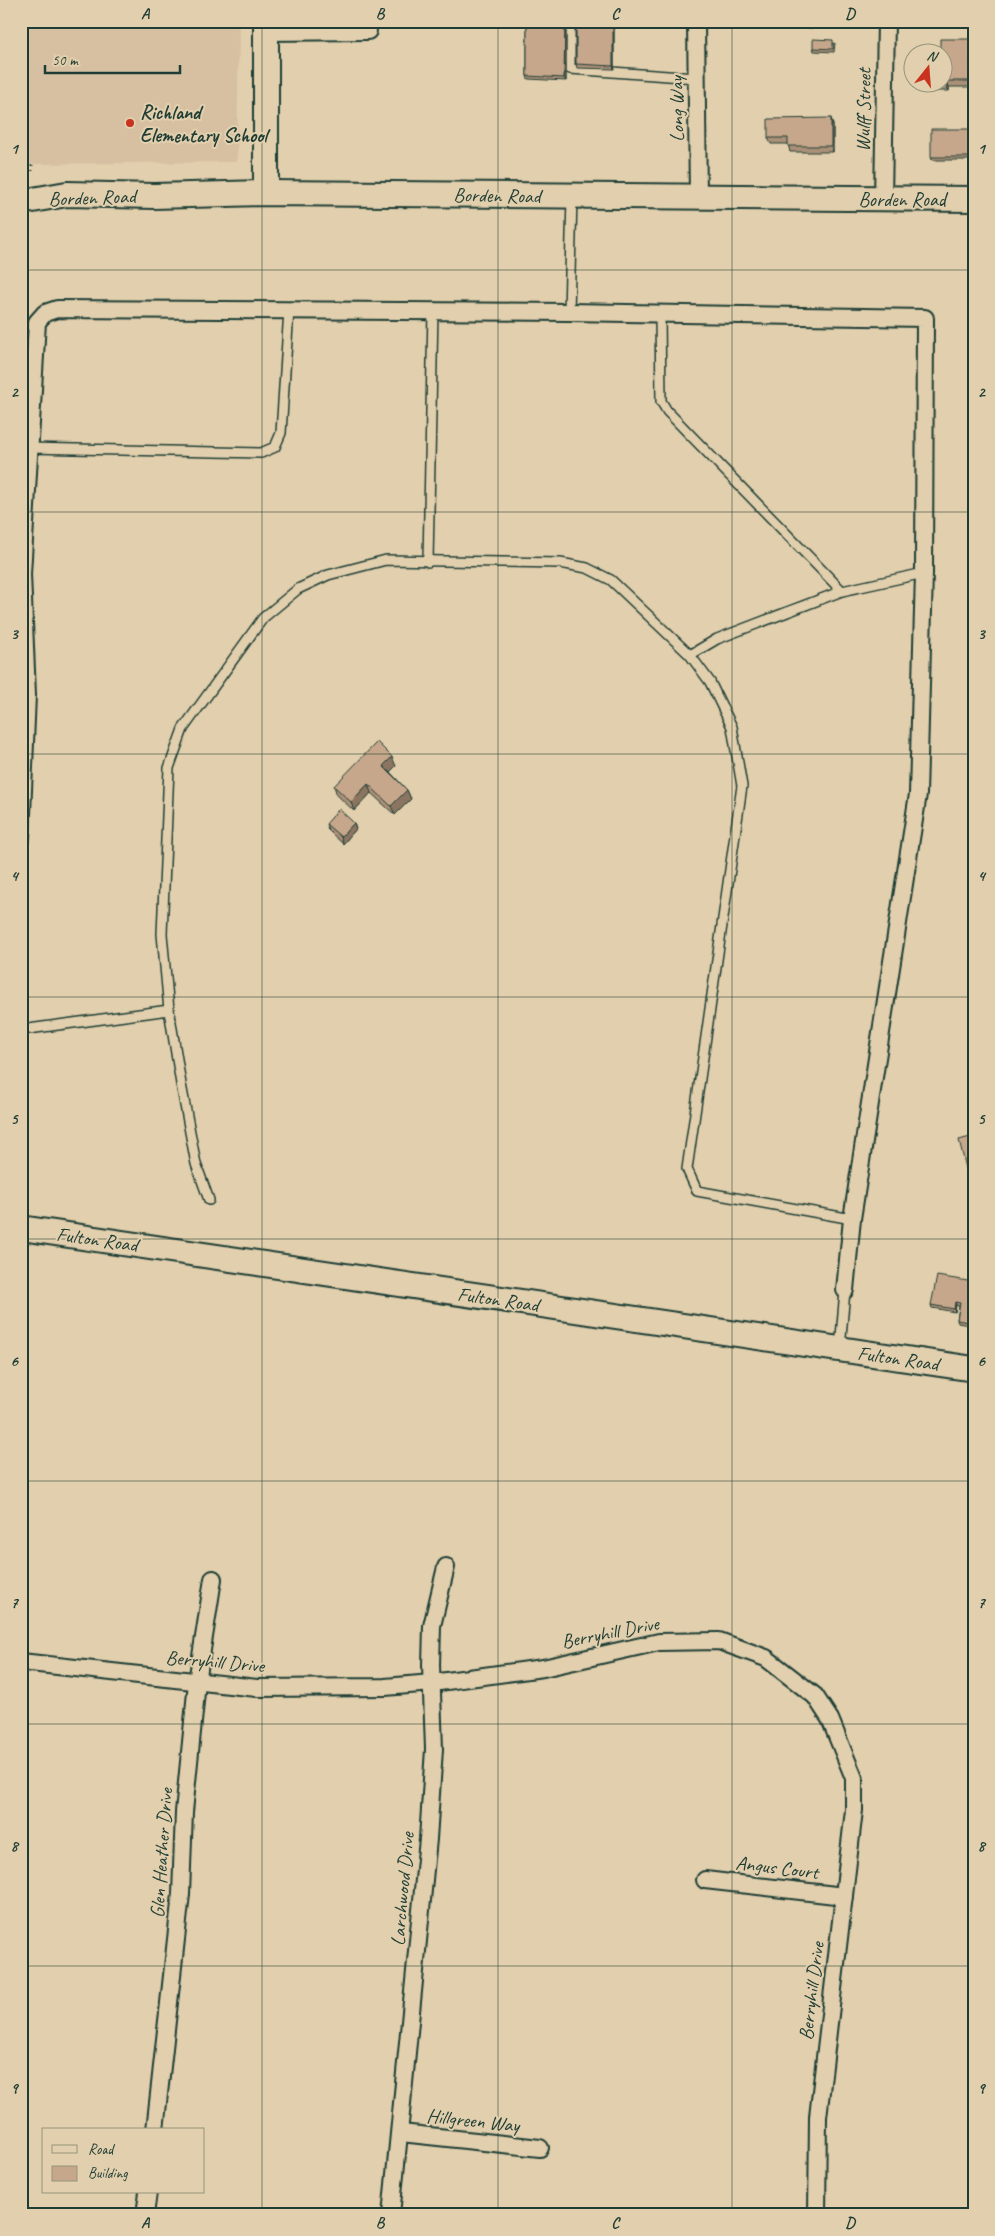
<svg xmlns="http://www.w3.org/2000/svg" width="995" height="2236" viewBox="0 0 995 2236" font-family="Caveat,sans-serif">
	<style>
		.built { fill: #d6c0a1 }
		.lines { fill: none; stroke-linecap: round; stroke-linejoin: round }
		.lane-casing { stroke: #1f3d34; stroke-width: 12 }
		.street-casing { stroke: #1f3d34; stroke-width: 20 }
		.secondary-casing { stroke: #1f3d34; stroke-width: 28 }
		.path { stroke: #1f3d34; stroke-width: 3; stroke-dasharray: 1 4; stroke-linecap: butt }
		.lane { stroke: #e2cfad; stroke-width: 9 }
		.street { stroke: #e2cfad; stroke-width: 16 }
		.secondary { stroke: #e2cfad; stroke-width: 24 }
		.wall { fill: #ab9078; stroke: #1f3d34 }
		.shaded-wall { fill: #8b7561; stroke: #1f3d34 }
		.building { fill: #c7a78b; stroke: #1f3d34 }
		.grid { fill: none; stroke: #1f3d34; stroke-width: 1; stroke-opacity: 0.55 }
		.poi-dot { fill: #c8321e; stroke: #e2cfad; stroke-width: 2 }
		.labels { text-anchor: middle; stroke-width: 4; stroke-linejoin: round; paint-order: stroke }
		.street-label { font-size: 20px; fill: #1f3d34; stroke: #e2cfad }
		.poi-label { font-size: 20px; font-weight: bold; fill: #1f3d34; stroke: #e2cfad; text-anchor: start }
		.neatline { fill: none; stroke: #1f3d34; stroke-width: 2 }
		.grid-label { font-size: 16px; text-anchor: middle; font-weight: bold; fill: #1f3d34 }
	</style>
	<rect width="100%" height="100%" fill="#e2cfad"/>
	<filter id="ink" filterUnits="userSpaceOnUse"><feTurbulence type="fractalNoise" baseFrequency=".02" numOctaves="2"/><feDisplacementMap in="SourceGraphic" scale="10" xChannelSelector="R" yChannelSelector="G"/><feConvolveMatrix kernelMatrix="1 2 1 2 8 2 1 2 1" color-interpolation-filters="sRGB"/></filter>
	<g filter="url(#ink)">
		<path class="built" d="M21,21H239L237,162L21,164Z"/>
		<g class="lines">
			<defs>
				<g id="lane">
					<path d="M570,21V69L696,78"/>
					<path d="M569,312L572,198"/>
					<path d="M660,314L661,401L667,411L842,591L924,573"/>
					<path d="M28,448L261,453L275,447L281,433L289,310"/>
					<path d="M428,562L433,311"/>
					<path d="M690,655L717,639L842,591"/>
					<path d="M21,1030L169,1010"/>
					<path d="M209,1200L196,1164L181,1084L169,1010L162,934L169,768L183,729L263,618L298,589L328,575L386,560L560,563L587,568L611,580L690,655L710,682L732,727L742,786L687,1169L697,1191L852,1219"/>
					<path d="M840,1349L845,1290"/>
				</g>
				<g id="street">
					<path d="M696,21L698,197"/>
					<path d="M266,32L368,31"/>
					<path d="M883,199L886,21"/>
					<path d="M21,838L27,695L22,574L37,322L45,313L57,309L569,312L925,318L924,573L918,794L852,1219L845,1290"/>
					<path d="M21,1662L257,1688L385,1687L432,1683L543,1668L659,1642L719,1641L766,1658L815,1696L830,1719L854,1778V1810L818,2117L817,2215"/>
					<path d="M705,1880L844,1896"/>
					<path d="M155,2130L181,1894L184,1812L197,1682L213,1579"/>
					<path d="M401,2133L540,2148"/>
					<path d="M145,2215L148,2192"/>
					<path d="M391,2215L428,1839L434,1749L431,1665L432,1626L446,1567"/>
				</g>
				<g id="secondary">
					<path d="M266,193V21"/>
					<path d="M21,202L67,194L154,196L266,193L974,199"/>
					<path d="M21,1228L974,1369"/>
				</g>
			</defs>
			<use href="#lane" class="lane-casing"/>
			<use href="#street" class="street-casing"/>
			<use href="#secondary" class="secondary-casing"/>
			<path class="path" d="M32,171V165"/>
			<use href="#lane" class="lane"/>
			<use href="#street" class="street"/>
			<use href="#secondary" class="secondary"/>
		</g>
		<g class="wall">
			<path d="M527,21H566V81L528,79L527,76Z"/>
			<path d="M614,21V69L577,68L576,64Z"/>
			<path d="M802,21H825V28H804Z"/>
			<path d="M835,43L834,52L814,51L813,48Z"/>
			<path d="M973,45V87H949V91H927L925,85Z"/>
			<path d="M831,118L833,125V152H790L788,144H771L768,138Z"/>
			<path d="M974,121V160H932L931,157L973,129Z"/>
			<path d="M396,766L390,772L407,790L411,799L395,815L371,793L354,811L337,795L334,786Z"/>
			<path d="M326,824L356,829L343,844L328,830Z"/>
			<path d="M974,1095V1114L969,1108L966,1102Z"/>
			<path d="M974,1282V1326L958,1323L957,1320L959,1306L956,1305L955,1312L932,1308L931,1305Z"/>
		</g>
		<g class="shaded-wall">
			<path d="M565,21H566V81L564,78Z"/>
			<path d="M613,21H614V69L613,66Z"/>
			<path d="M822,21H825V28Z"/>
			<path d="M971,39L973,45V87L970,81Z"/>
			<path d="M947,81L949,87V91L946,85Z"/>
			<path d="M831,118L833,125V152L831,146Z"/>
			<path d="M392,757L396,766L387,775L383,766Z"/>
			<path d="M368,784L371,793L354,811L351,802Z"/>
			<path d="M407,790L411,799L395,815L391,806Z"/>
			<path d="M354,823L356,829L343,844L341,837Z"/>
			<path d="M955,1302L956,1305L955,1312L954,1309Z"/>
		</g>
		<g class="building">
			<path d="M527,21H565L564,78L527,76Z"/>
			<path d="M576,21H613V66L576,64Z"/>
			<rect x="802" y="21" width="20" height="1"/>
			<path d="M813,39L833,40V49L813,48Z"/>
			<path d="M940,39H971L970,81H947L946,85H925V82H942V52H940Z"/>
			<path d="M831,118V146H788V138H768V119Z"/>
			<path d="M973,121H974V157H931V129H973Z"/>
			<path d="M377,742L392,757L383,766L407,790L391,806L368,784L351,802L334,786Z"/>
			<path d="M339,809L354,823L341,837L326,824Z"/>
			<path d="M974,1095V1110L966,1102Z"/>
			<path d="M974,1136V1192H972L959,1140Z"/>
			<path d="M937,1276L974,1282V1323L957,1320L960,1303L955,1302L954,1309L931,1305Z"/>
		</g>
	</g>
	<path class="grid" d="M262,21V2215M498,21V2215M732,21V2215M21,270H974M21,512H974M21,754H974M21,997H974M21,1239H974M21,1481H974M21,1724H974M21,1966H974"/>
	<circle class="poi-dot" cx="130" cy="123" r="5"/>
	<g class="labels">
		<g class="street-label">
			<text transform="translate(676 109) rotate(-91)" y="7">Long Way</text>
			<text transform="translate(863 110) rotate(-89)" y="7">Wulff Street</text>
			<text transform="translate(497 195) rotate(1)" y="7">Borden Road</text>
			<text transform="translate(92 197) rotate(-2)" y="7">Borden Road</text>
			<text x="902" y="206">Borden Road</text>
			<text transform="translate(97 1239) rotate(8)" y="7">Fulton Road</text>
			<text transform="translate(498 1299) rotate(8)" y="7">Fulton Road</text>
			<text transform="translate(898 1358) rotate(8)" y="7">Fulton Road</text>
			<text transform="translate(610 1632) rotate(-11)" y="7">Berryhill Drive</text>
			<text transform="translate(215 1661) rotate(5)" y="7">Berryhill Drive</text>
			<text transform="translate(161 1853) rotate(-86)" y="7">Glen Heather Drive</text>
			<text transform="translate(777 1867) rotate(7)" y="7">Angus Court</text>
			<text transform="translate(402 1889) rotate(-85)" y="7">Larchwood Drive</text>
			<text transform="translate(811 1991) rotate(-83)" y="7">Berryhill Drive</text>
			<text transform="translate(473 2120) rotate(6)" y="7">Hillgreen Way</text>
		</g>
		<g class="poi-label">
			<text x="140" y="119">Richland<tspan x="140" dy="23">Elementary School</tspan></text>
		</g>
	</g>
	<rect width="995" height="2236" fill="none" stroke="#e2cfad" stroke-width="55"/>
	<rect x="42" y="2128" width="162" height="65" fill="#e2cfad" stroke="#94957d"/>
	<rect x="52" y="2145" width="25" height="8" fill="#e2cfad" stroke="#94957d"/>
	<text x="88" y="2154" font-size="15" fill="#1f3d34">Road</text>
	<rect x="52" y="2166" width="25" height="15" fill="#c7a78b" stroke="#94957d"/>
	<text x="88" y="2178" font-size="15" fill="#1f3d34">Building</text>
	<g transform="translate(928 68) rotate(17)"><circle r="24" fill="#e2cfad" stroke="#94957d"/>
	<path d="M0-4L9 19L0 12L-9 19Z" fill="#c8321e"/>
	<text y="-8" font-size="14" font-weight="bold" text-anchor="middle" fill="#1f3d34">N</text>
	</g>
	<path d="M45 65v8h135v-8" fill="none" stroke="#1f3d34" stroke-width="2.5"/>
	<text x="52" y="65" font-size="15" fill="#1f3d34" stroke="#e2cfad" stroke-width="4" paint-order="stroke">50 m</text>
	<rect x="28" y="28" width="940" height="2180" class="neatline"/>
	<g class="grid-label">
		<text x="145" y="19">A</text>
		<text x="380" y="19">B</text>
		<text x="615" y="19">C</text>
		<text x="850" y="19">D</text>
		<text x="14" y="154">1</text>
		<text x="981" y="154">1</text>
		<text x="14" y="397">2</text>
		<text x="981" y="397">2</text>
		<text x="14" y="639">3</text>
		<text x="981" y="639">3</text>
		<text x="14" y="881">4</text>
		<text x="981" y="881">4</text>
		<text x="14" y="1124">5</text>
		<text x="981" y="1124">5</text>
		<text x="14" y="1366">6</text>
		<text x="981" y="1366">6</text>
		<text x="14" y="1608">7</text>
		<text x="981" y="1608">7</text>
		<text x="14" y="1851">8</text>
		<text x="981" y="1851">8</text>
		<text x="14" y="2093">9</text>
		<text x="981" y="2093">9</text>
		<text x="145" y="2228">A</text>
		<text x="380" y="2228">B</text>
		<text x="615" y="2228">C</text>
		<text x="850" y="2228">D</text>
	</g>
</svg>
